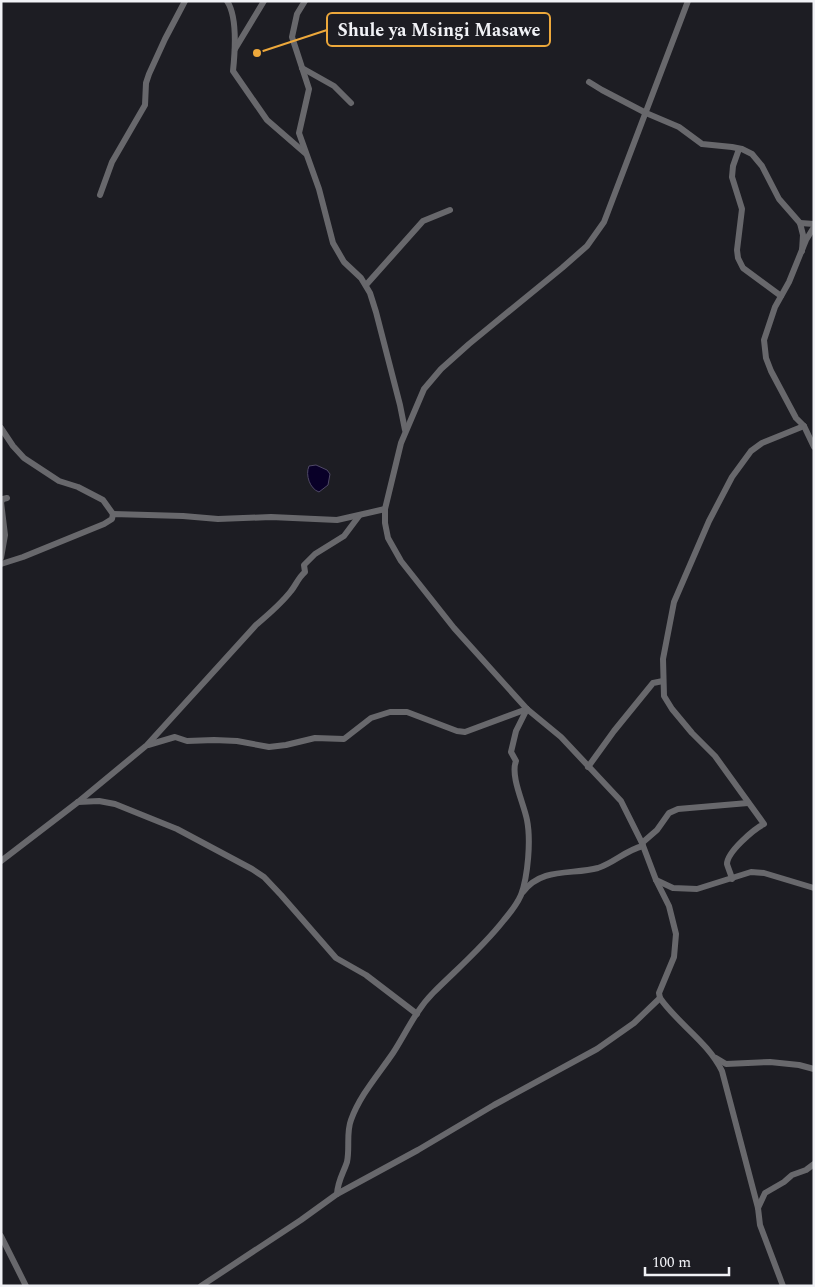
<svg xmlns="http://www.w3.org/2000/svg" width="815" height="1287" viewBox="0 0 815 1287" font-family="Spectral,serif">
	<style>
		.water { fill: #090028; stroke: #4f4966 }
		.lines { fill: none; stroke-linecap: round; stroke-linejoin: round }
		.minor { stroke: #68686c; stroke-width: 6 }
		.leader { fill: none; stroke: #eda83b; stroke-width: 2 }
		.callout-dot { fill: #eda83b; stroke: #1d1d23; stroke-width: 2 }
		.callout { fill: #1d1d23; stroke: #eda83b; stroke-width: 2 }
		.callout-label { font-size: 18px; text-anchor: middle; font-weight: bold; fill: #f1f2f6 }
	</style>
	<rect width="100%" height="100%" fill="#1d1d23"/>
	<path class="water" d="M316,465L327,470L330,474L328,485L319,492C310,489 305,475 309,466Z"/>
	<g class="lines">
		<g class="minor">
			<path d="M227,1C238,17 235,52 233,71L267,120L305,153"/>
			<path d="M305,1L297,14L292,37L309,89L299,133L319,189L333,243L344,262L361,278L370,293L376,312L400,405L405,430"/>
			<path d="M235,49L264,1"/>
			<path d="M302,68L334,86L351,103"/>
			<path d="M589,82L602,90L646,113L679,127L702,144L732,147L742,149L752,154L762,166L779,199L800,223L803,235L802,251"/>
			<path d="M739,149L733,166L732,177L742,209L737,250L738,258L743,268L781,296"/>
			<path d="M100,195L112,162L145,105L146,83L149,74L165,39L185,1"/>
			<path d="M800,223L814,224"/>
			<path d="M814,227L806,240L789,282L775,307L764,340L766,358L771,371L796,418L804,426L814,447"/>
			<path d="M366,285L423,221L450,210"/>
			<path d="M1,428L13,446L24,458L59,481L78,487L103,500L113,514"/>
			<path d="M1,558L5,535L1,502L3,499L7,498"/>
			<path d="M1,564L23,557L104,524L112,519L113,514L183,516L218,519L271,517L337,520L385,509"/>
			<path d="M148,745L175,737L187,741L214,740L237,741L269,747L286,745L315,738L344,739L371,718L390,712H407L457,731L465,732L527,709"/>
			<path d="M588,767L614,731L653,683L663,681"/>
			<path d="M78,802L99,801L115,804L177,829L252,869L264,877L281,895L336,958L366,975L417,1014"/>
			<path d="M642,843L657,830L669,813L678,809L748,803"/>
			<path d="M1,861L78,802L147,745L256,625C269,614 281,604 291,591C296,585 298,578 305,572L304,565L315,554L344,536L359,516"/>
			<path d="M732,879C731,874 728,868 727,864C727,852 754,829 764,824L715,756L692,733L672,709L664,696L663,659L674,602L709,521L732,477L751,451L762,443L804,426"/>
			<path d="M656,880L673,888L697,889L751,872L764,873L814,888"/>
			<path d="M523,892C542,867 572,875 598,868C614,863 626,850 643,846"/>
			<path d="M660,998C678,1024 708,1042 722,1071L758,1208L760,1225L783,1286"/>
			<path d="M716,1058L726,1064L770,1062L799,1065L814,1069"/>
			<path d="M337,1194C338,1180 343,1174 347,1162C350,1148 346,1133 351,1120C360,1095 378,1075 393,1053C406,1033 416,1010 433,993C457,969 483,947 504,920C510,913 517,904 521,895C528,876 531,840 527,820C524,804 510,776 516,761L511,752L516,731L527,709"/>
			<path d="M758,1208L765,1193L784,1182L792,1175L806,1170L814,1164"/>
			<path d="M1,1236L26,1286"/>
			<path d="M201,1286L301,1220L337,1194L418,1150L494,1105L597,1049L634,1023L660,998L659,993L674,957L676,934L669,906L656,880L642,843L621,801L561,737L527,709L454,628L401,561L388,538L385,523V509L401,443L424,389L441,369L469,344L562,268L587,246L604,222L688,1"/>
		</g>
	</g>
	<path class="leader" d="M257 53L327 30"/>
	<circle class="callout-dot" cx="257" cy="53" r="5"/>
	<rect class="callout" x="327" y="13" width="223" height="33" rx="5"/>
	<g class="callout-label">
		<text x="439" y="36">Shule ya Msingi Masawe</text>
	</g>
	<rect width="815" height="1287" fill="none" stroke="#f1f2f6" stroke-width="5"/>
	<path d="M645 1267v8h84v-8" fill="none" stroke="#f1f2f6" stroke-width="2.5"/>
	<text x="652" y="1267" font-size="15" fill="#f1f2f6" stroke="#1d1d23" stroke-width="4" paint-order="stroke">100 m</text>
</svg>
